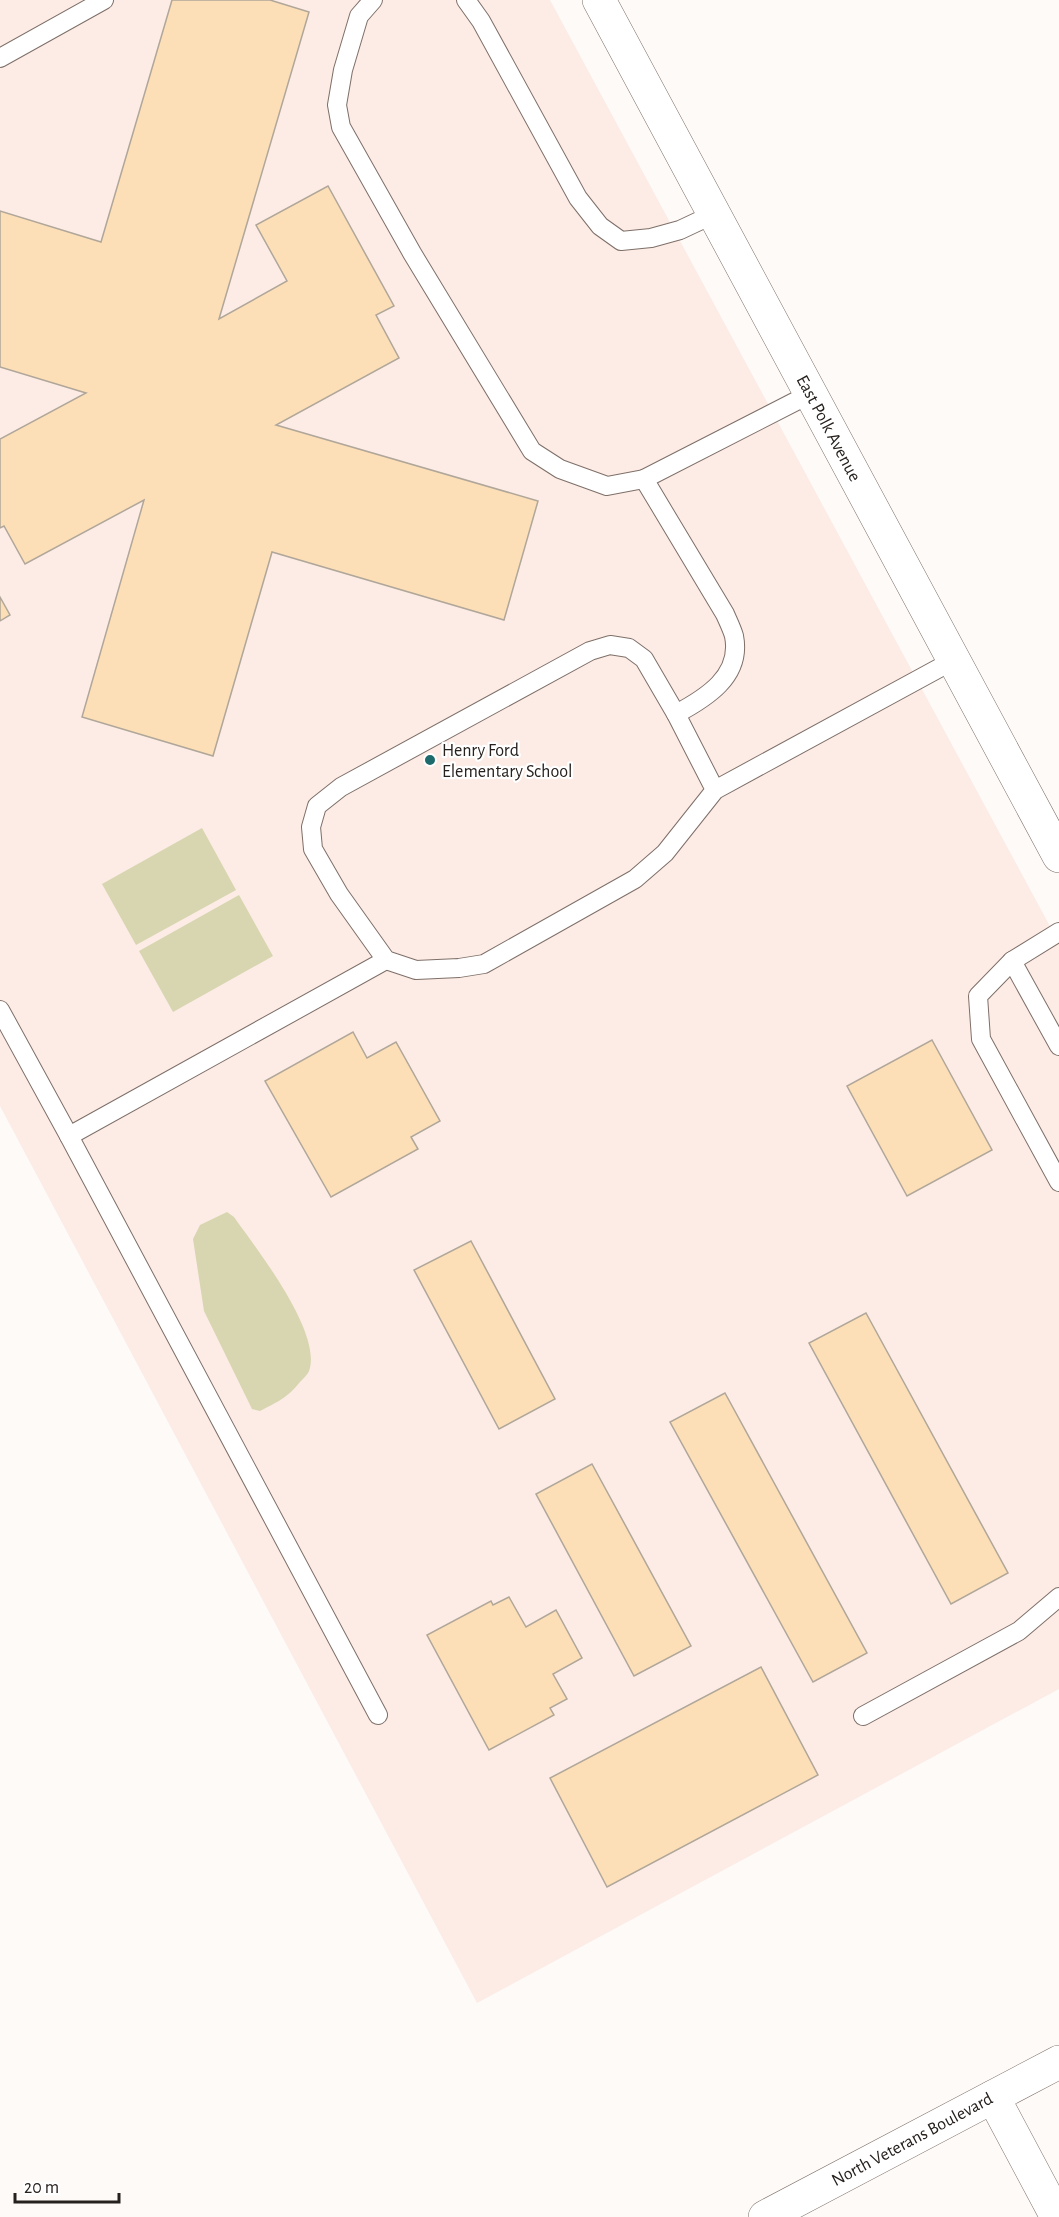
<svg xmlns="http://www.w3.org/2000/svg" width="1059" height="2217" viewBox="0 0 1059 2217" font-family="'Alegreya Sans',sans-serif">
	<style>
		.built { fill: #fcece5 }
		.green { fill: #d7d6b0 }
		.building { fill: #fcdfb7; stroke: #b0a699; stroke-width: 1.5 }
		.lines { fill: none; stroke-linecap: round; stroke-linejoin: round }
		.lane-casing { stroke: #7e6f68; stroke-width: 20 }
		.street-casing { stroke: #7e6f68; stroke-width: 34 }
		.secondary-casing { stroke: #7e6f68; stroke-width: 34 }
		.lane { stroke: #fff; stroke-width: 18 }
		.street { stroke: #fff; stroke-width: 33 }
		.secondary { stroke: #fff; stroke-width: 33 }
		.poi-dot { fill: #1d6a6c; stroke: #fff; stroke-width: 2 }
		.labels { text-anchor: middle; stroke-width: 4.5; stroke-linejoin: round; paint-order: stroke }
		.street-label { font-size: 18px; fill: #27211e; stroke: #fff }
		.poi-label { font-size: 18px; fill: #27211e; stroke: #fff; text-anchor: start }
	</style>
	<rect width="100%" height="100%" fill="#fdfaf8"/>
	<path class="built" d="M0,0H550L1059,943V1689L477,2003L0,1106Z"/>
	<g class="green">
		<path d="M202,828L236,890L136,945L102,884Z"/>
		<path d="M239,895L273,956L173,1012L139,951Z"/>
		<path d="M227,1212L234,1217C256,1248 323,1333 309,1371C308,1374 303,1379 300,1382C287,1398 279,1401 260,1411L252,1409L204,1311L193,1239L200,1225Z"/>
	</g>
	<g class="building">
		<path d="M172,0H270L309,12L219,319L287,281L256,225L328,186L394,306L376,315L399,358L276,425L538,501L504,620L272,552L213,756L82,717L144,500L25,564L4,526L0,528V439L86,393L0,367V211L101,242Z"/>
		<path d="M0,597L10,615L0,621Z"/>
		<path d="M353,1032L367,1058L396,1042L440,1121L411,1137L418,1149L331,1197L265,1081Z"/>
		<path d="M932,1040L992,1150L907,1196L847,1086Z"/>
		<path d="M471,1241L555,1399L499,1429L414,1270Z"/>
		<path d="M866,1313L1008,1573L951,1604L809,1343Z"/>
		<path d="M725,1393L867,1653L813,1682L670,1422Z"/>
		<path d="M592,1464L691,1646L634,1676L536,1494Z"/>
		<path d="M509,1597L526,1627L556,1610L582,1658L553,1674L567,1699L550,1708L554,1715L489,1750L427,1635L491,1601L493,1605Z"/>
		<path d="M761,1667L818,1775L607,1887L550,1778Z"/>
	</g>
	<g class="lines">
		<defs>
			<g id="lane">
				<path d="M373,0L359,16L343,70L337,105L341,127L412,253L532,451L560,469L607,486L644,479L810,394"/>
				<path d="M466,0L481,21L578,198L600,226L621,241L651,238L680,230L714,214"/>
				<path d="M0,58L104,0"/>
				<path d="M644,479L725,614C728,621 732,629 734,636C742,676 706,698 676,714"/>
				<path d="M715,790L676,714L644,659L629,648L610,645L590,651L341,787L317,806L311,827L313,849L339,894L386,960L416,970L459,968L484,964L635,879L665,853L715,790L954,660"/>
				<path d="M1059,932L1012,961L978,996L981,1039L1059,1182"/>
				<path d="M1012,961L1059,1046"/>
				<path d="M0,1010L69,1136"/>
				<path d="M378,1715L69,1136L386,960"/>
				<path d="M863,1716L1019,1631L1059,1597"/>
			</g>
			<path id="street" d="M993,2097L1057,2217"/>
			<g id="secondary">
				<path d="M599,0L1059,856"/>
				<path d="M765,2217L1059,2062"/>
			</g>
		</defs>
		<use href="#lane" class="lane-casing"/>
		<use href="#street" class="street-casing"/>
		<use href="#secondary" class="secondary-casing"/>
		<use href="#lane" class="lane"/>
		<use href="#street" class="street"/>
		<use href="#secondary" class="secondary"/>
	</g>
	<circle class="poi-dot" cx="430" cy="760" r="6"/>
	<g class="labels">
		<g class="street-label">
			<text transform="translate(829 428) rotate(62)" y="6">East Polk Avenue</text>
			<text transform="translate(912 2139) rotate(-28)" y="6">North Veterans Boulevard</text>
		</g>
		<g class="poi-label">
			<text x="442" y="756">Henry Ford<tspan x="442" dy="21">Elementary School</tspan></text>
		</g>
	</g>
	<path d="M15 2193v9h104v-9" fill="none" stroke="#27211e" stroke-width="3"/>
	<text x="24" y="2193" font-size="18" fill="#27211e" stroke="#ffffff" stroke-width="4.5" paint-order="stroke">20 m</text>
</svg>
